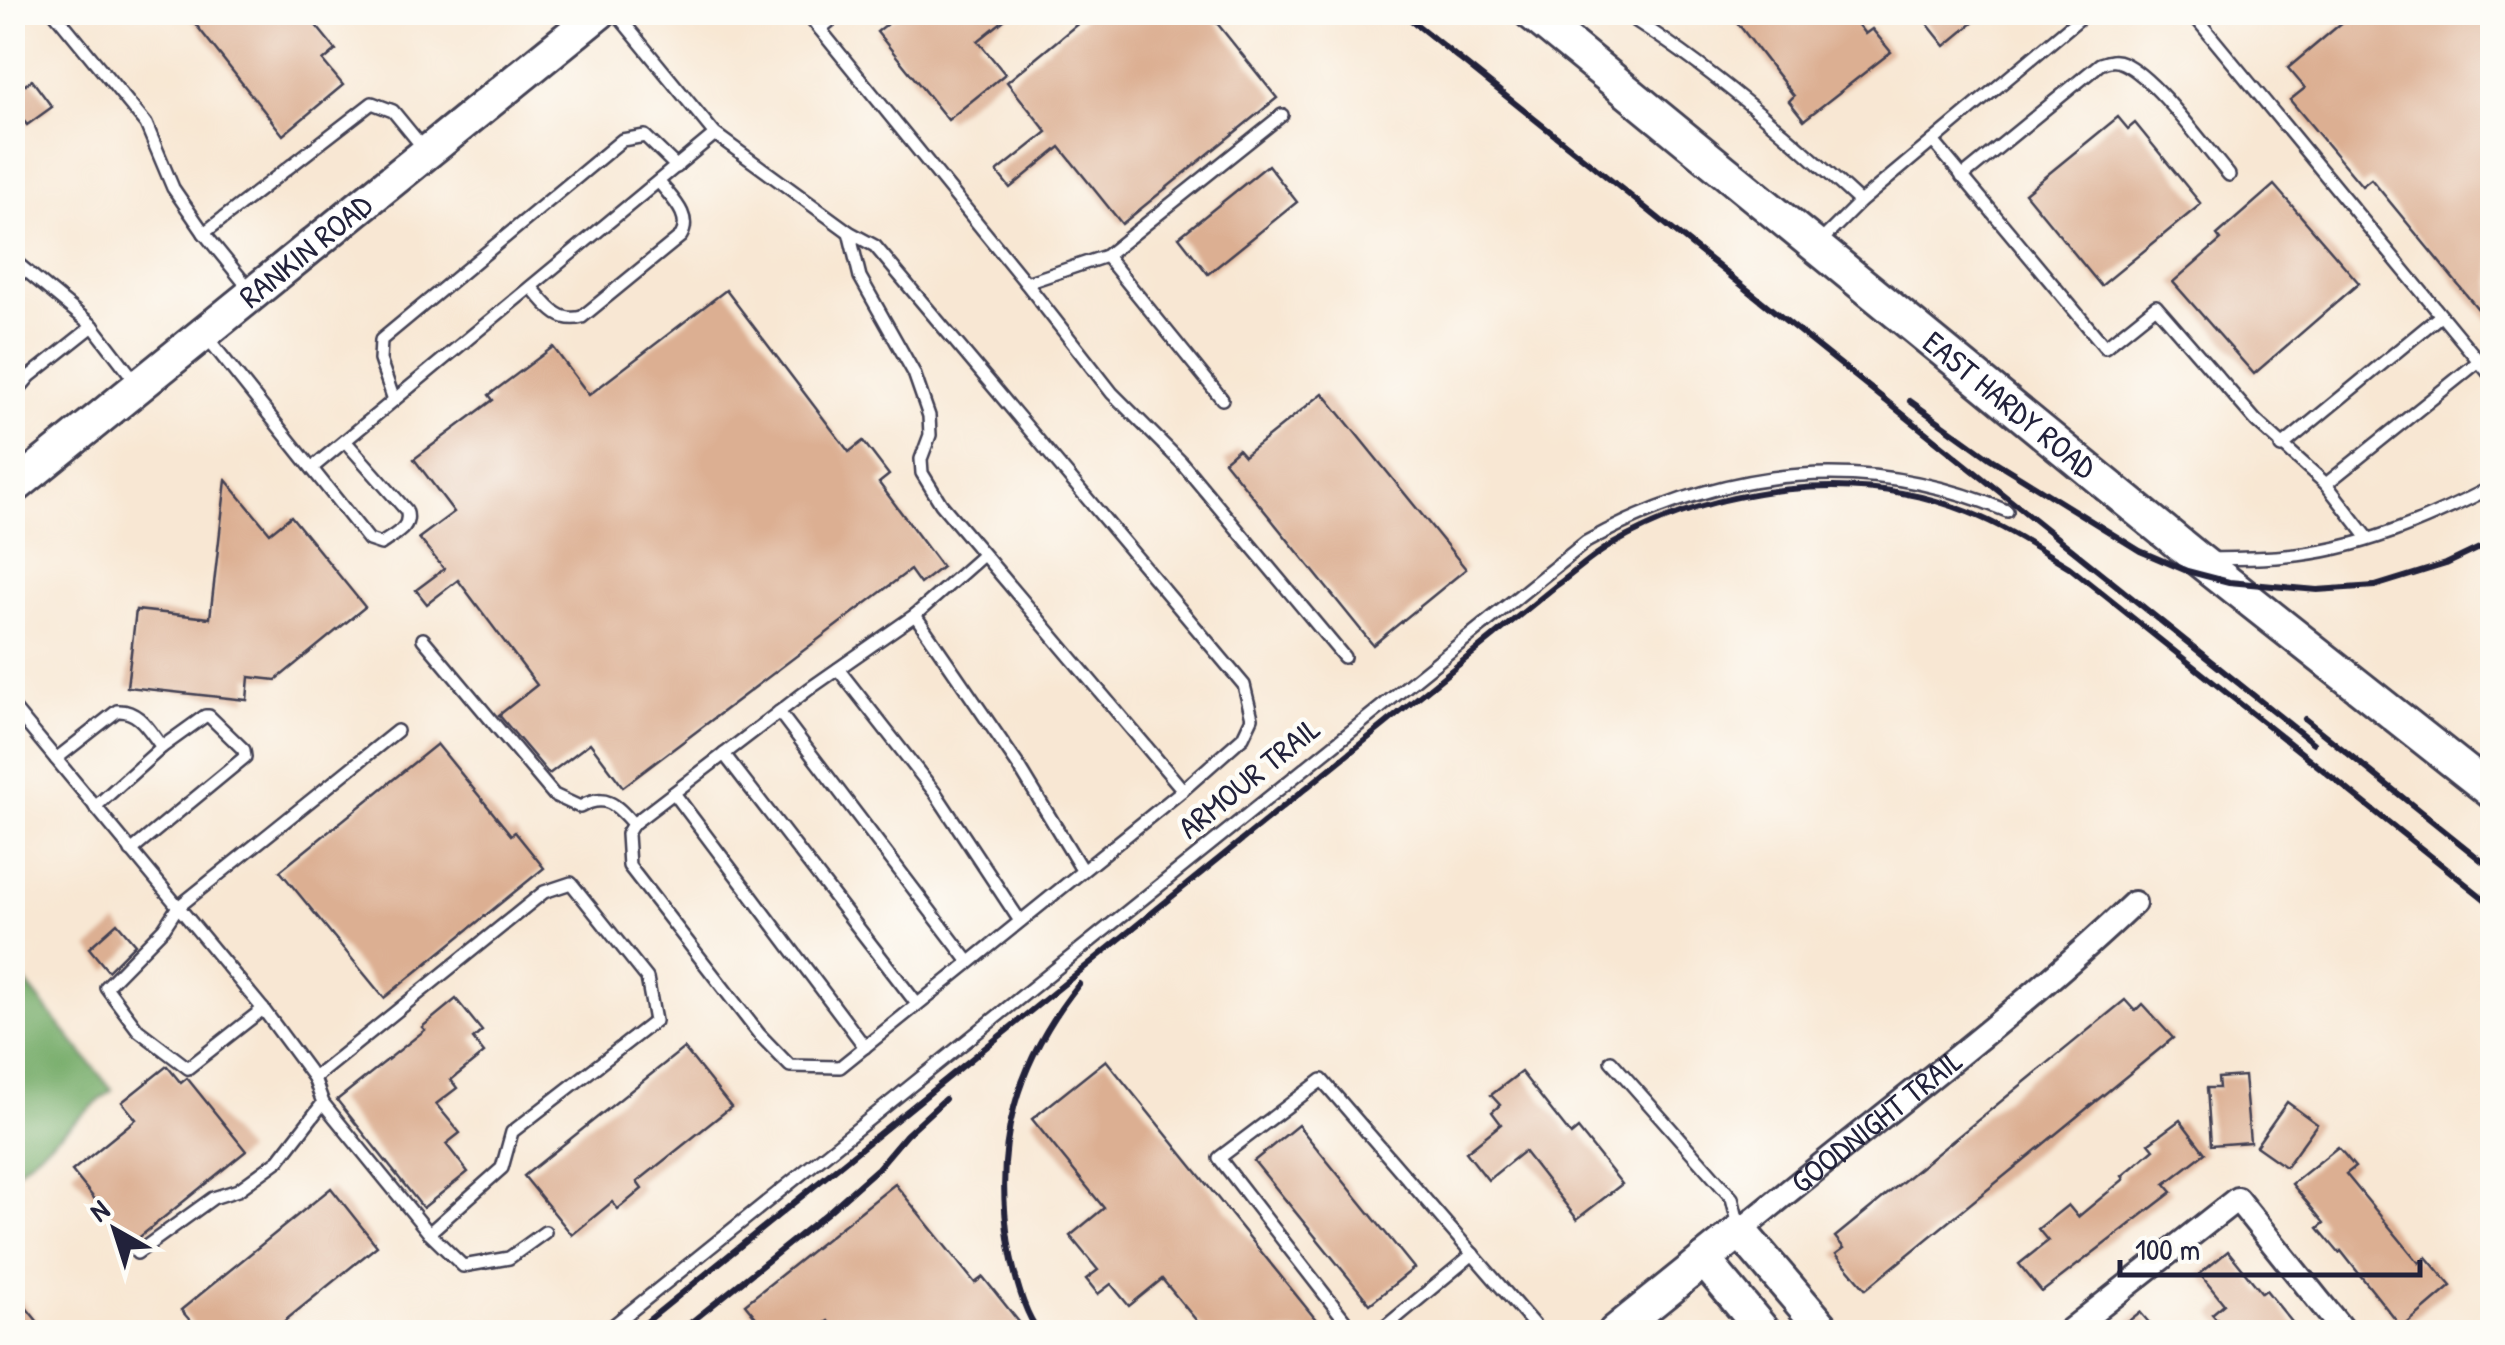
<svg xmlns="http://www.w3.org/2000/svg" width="2505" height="1345" viewBox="0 0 2505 1345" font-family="'Patrick Hand',sans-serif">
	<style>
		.forest { fill: #76ac69; stroke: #4c6752; stroke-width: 2.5 }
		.building { fill: #dcaf92 }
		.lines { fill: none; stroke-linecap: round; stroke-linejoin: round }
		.lane-casing { stroke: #424052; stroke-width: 16 }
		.street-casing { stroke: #424052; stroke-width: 28 }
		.secondary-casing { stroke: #424052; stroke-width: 38 }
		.lane { stroke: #fff; stroke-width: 11 }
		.street { stroke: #fff; stroke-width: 22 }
		.secondary { stroke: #fff; stroke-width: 32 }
		.rail { stroke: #22223b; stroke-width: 6 }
		.labels { text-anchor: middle; stroke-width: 9; stroke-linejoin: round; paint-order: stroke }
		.street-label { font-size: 32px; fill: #22223b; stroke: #fdfcf7 }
	</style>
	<rect width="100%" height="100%" fill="#fdfcf7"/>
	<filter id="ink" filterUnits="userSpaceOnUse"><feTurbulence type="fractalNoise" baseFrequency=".01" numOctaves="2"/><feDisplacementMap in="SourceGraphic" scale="20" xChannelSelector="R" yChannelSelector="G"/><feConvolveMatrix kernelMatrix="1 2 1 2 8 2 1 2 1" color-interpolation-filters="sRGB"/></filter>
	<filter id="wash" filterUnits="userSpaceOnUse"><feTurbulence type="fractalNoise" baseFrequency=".0048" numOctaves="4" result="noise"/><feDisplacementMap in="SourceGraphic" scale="40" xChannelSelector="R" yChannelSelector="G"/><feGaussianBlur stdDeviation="2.25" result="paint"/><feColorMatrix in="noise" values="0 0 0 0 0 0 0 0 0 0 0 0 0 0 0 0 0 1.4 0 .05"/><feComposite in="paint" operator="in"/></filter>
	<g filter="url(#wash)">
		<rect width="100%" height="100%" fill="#f8e7d3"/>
		<path class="forest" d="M12,966L112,1090L13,1174H12Z"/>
		<g id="blocks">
			<g class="building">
				<path d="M186,12H305L336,50L323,61L343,85L283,135Z"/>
				<path d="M902,12H1014L978,41L1005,74L948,120L877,32Z"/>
				<path d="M1092,12H1208L1277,98L1122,224L1060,147L1010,188L997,172L1047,132L1007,82Z"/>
				<path d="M1729,12H1848L1865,34L1872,29L1891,52L1804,120L1789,101L1794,96Z"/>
				<path d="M1918,12H1986L1945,46Z"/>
				<path d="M2338,12H2492V326L2371,179L2362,186L2290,100L2305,88L2288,68L2345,20Z"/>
				<path d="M32,80L52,107L27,125L12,105V94Z"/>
				<path d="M2118,117L2128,129L2135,123L2201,204L2101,286L2025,193Z"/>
				<path d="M1268,165L1297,202L1208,274L1179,237Z"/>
				<path d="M2274,185L2359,283L2254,374L2173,282L2221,240L2217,235Z"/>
				<path d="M726,290L849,452L863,441L889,475L879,483L942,567L920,584L910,570L623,787L590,743L549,774L499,715L537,685L458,580L427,604L416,590L444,569L419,538L454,512L414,459L493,400L489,395L553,347L589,395Z"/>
				<path d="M1323,393L1466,569L1373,645L1224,461L1238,449L1244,456Z"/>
				<path d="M226,480L270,533L291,516L365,607L276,680L249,677L247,700L127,687L136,610L210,618Z"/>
				<path d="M437,744L511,835L515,832L544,868L384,998L280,871Z"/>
				<path d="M117,923L135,944L108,971L89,948Z"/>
				<path d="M456,999L482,1031L473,1039L484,1053L451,1080L457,1088L436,1104L460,1133L446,1144L468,1172L423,1208L337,1100L425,1030L422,1027Z"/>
				<path d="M2125,1000L2135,1011L2142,1004L2173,1038L1866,1289L1836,1254L1844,1248L1835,1237Z"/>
				<path d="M684,1048L731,1107L637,1182L642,1189L618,1209L612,1202L572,1235L524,1176Z"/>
				<path d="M1106,1060L1326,1332H1206L1162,1279L1129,1306L1111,1284L1098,1294L1086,1279L1098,1270L1070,1236L1104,1208L1032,1119Z"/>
				<path d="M167,1066L181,1083L187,1078L246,1151L131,1244L72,1171L136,1119L122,1102Z"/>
				<path d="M1521,1072L1571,1135L1578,1129L1622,1184L1577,1219L1524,1151L1488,1180L1466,1152L1501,1124L1492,1112L1500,1105L1491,1095Z"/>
				<path d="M2244,1076L2250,1142L2211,1145L2207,1088H2219L2218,1078Z"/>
				<path d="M2287,1102L2317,1124L2286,1167L2256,1146Z"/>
				<path d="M2180,1120L2205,1153L2165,1184L2172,1192L2042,1292L2019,1264L2048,1241L2038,1229L2068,1205L2078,1217L2124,1179L2122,1176L2154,1149L2149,1143Z"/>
				<path d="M1298,1125L1414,1268L1370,1304L1254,1161Z"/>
				<path d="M2338,1147L2355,1167L2346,1174L2419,1263L2426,1257L2451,1286L2402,1328L2341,1251L2339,1253L2318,1228L2324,1223L2292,1184Z"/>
				<path d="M895,1184L975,1283L983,1277L1027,1332H837L828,1321L813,1332H768L745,1304Z"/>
				<path d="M331,1188L377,1246L271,1332H200L181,1310Z"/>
				<path d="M2228,1251L2262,1293L2266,1290L2300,1332H2228L2212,1314L2224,1304L2200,1274Z"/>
				<path d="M12,1290L46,1332H12Z"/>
				<path d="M2140,1312L2157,1332H2115Z"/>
			</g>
		</g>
	</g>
	<g filter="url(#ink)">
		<use href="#blocks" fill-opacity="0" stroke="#424052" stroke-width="2.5"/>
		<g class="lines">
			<defs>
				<g id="lane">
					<path d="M54,12L146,124L173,188L204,233L251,291"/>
					<path d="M806,12L1026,283L1106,256L1282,115"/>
					<path d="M1622,12C1709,66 1785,133 1860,202"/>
					<path d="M2191,12L2492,377"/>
					<path d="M820,29L841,12"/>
					<path d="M1933,141L2105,347L2156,306L2256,421L2326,484L2368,538"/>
					<path d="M1962,177L2100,64C2109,61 2115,59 2123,63C2156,78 2204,146 2229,175"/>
					<path d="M849,232L860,277L914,373L929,416L930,435L921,459L922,473L941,504L1183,790"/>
					<path d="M204,233L372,103L393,111L425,150"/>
					<path d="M1820,242L1860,202L2087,12"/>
					<path d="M1106,256L1222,399"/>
					<path d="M12,259L93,326L136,382"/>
					<path d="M1026,283L1112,393L1181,462L1344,657"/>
					<path d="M531,287C546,303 557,324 582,317L681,236C693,216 671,198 659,182"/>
					<path d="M206,336L369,540L381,544C393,535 413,528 406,510L345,441"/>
					<path d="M12,397L30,376L93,326"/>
					<path d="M394,400L380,360L381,340L622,140L645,136L677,167"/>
					<path d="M2281,447L2440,316"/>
					<path d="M312,468L715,134"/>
					<path d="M2326,484L2479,361"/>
					<path d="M2208,559C2234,558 2261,559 2286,556C2359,550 2428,520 2492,487"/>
					<path d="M915,615L983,555"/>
					<path d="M423,639L554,795L580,807C605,793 616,804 633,824L627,834L629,866L759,1034L790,1066L840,1067L1183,790L1243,737L1252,718L1244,685L875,246L849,232L715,134L615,12"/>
					<path d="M838,669L936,794L1020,921"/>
					<path d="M12,706L263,1009L314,1078L323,1103L429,1233L463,1266L509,1258L545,1232"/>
					<path d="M779,712L969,962"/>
					<path d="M724,754L917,1004"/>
					<path d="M56,759L117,711C139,709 150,732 162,747L205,716H209L244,750L245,757L131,851"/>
					<path d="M674,793L865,1047"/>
					<path d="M95,807L162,747"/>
					<path d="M633,824L809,689L915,615L1020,768L1082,870"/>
					<path d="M263,1009L188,1068L138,1030L106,987L164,928L177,908L397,731"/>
					<path d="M1611,1061L1732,1198L1739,1226"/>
					<path d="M314,1078L544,892L571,883L647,978L655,1021L512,1132L502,1168L429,1233"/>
					<path d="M137,1253L213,1198L238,1190L279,1160L323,1103"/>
					<path d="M605,1332L1586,542C1722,467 1862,450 2007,511"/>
					<path d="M1354,1332L1219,1158L1322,1080L1540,1332"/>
					<path d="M1379,1332L1473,1254"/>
				</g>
				<g id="street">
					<path id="s1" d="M1740,1231C1872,1122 2010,1021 2134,903"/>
					<path d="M2068,1332L2237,1199L2344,1332"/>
				</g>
				<g id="secondary">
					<path id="s2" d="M1530,12L2199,560L2492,792"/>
					<path id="s3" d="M12,489L600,12"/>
					<path d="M1704,1260L1764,1332"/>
					<path d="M1615,1332L1740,1231L1826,1332"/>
				</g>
			</defs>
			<use href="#lane" class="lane-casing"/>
			<use href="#street" class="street-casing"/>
			<use href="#secondary" class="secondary-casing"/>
			<use href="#lane" class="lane"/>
			<use href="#street" class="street"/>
			<use href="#secondary" class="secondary"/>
			<g class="rail">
				<path d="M1401,12L2313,743"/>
				<path d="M1910,401L1991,459L2140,551L2187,571L2229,582L2317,590L2375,586L2446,564L2492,542"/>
				<path d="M2305,719L2492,869"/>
				<path d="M634,1332L1557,585C1575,572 1593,555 1613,544C1715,486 1857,467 1968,512C2004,526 2036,547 2069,567L2492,905"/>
				<path d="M679,1332L826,1214L878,1168L906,1135L945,1099"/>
				<path d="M1039,1332C1022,1309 1014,1274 1009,1245C993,1144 1016,1063 1079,984"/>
			</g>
		</g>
	</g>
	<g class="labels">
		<g class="street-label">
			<text dy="11" stroke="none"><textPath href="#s3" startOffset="378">RANKIN ROAD</textPath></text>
			<text dy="11" stroke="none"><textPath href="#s2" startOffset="620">EAST HARDY ROAD</textPath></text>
			<text transform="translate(1249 778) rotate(-39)" y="11">ARMOUR TRAIL</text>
			<text dy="11" stroke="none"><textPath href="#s1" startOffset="175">GOODNIGHT TRAIL</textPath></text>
		</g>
	</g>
	<rect width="2505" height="1345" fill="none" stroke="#fdfcf7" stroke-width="50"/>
	<g transform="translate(115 1230) rotate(321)" stroke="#fdfcf7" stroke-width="8" paint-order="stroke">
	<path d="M0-8L18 38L0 25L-18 38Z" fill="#22223b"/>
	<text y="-15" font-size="28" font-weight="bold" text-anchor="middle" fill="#22223b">N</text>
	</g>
	<path d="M2120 1260v15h300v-15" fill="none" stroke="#22223b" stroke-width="5"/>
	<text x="2135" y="1260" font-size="30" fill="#22223b" stroke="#fdfcf7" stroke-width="8" paint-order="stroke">100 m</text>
</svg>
